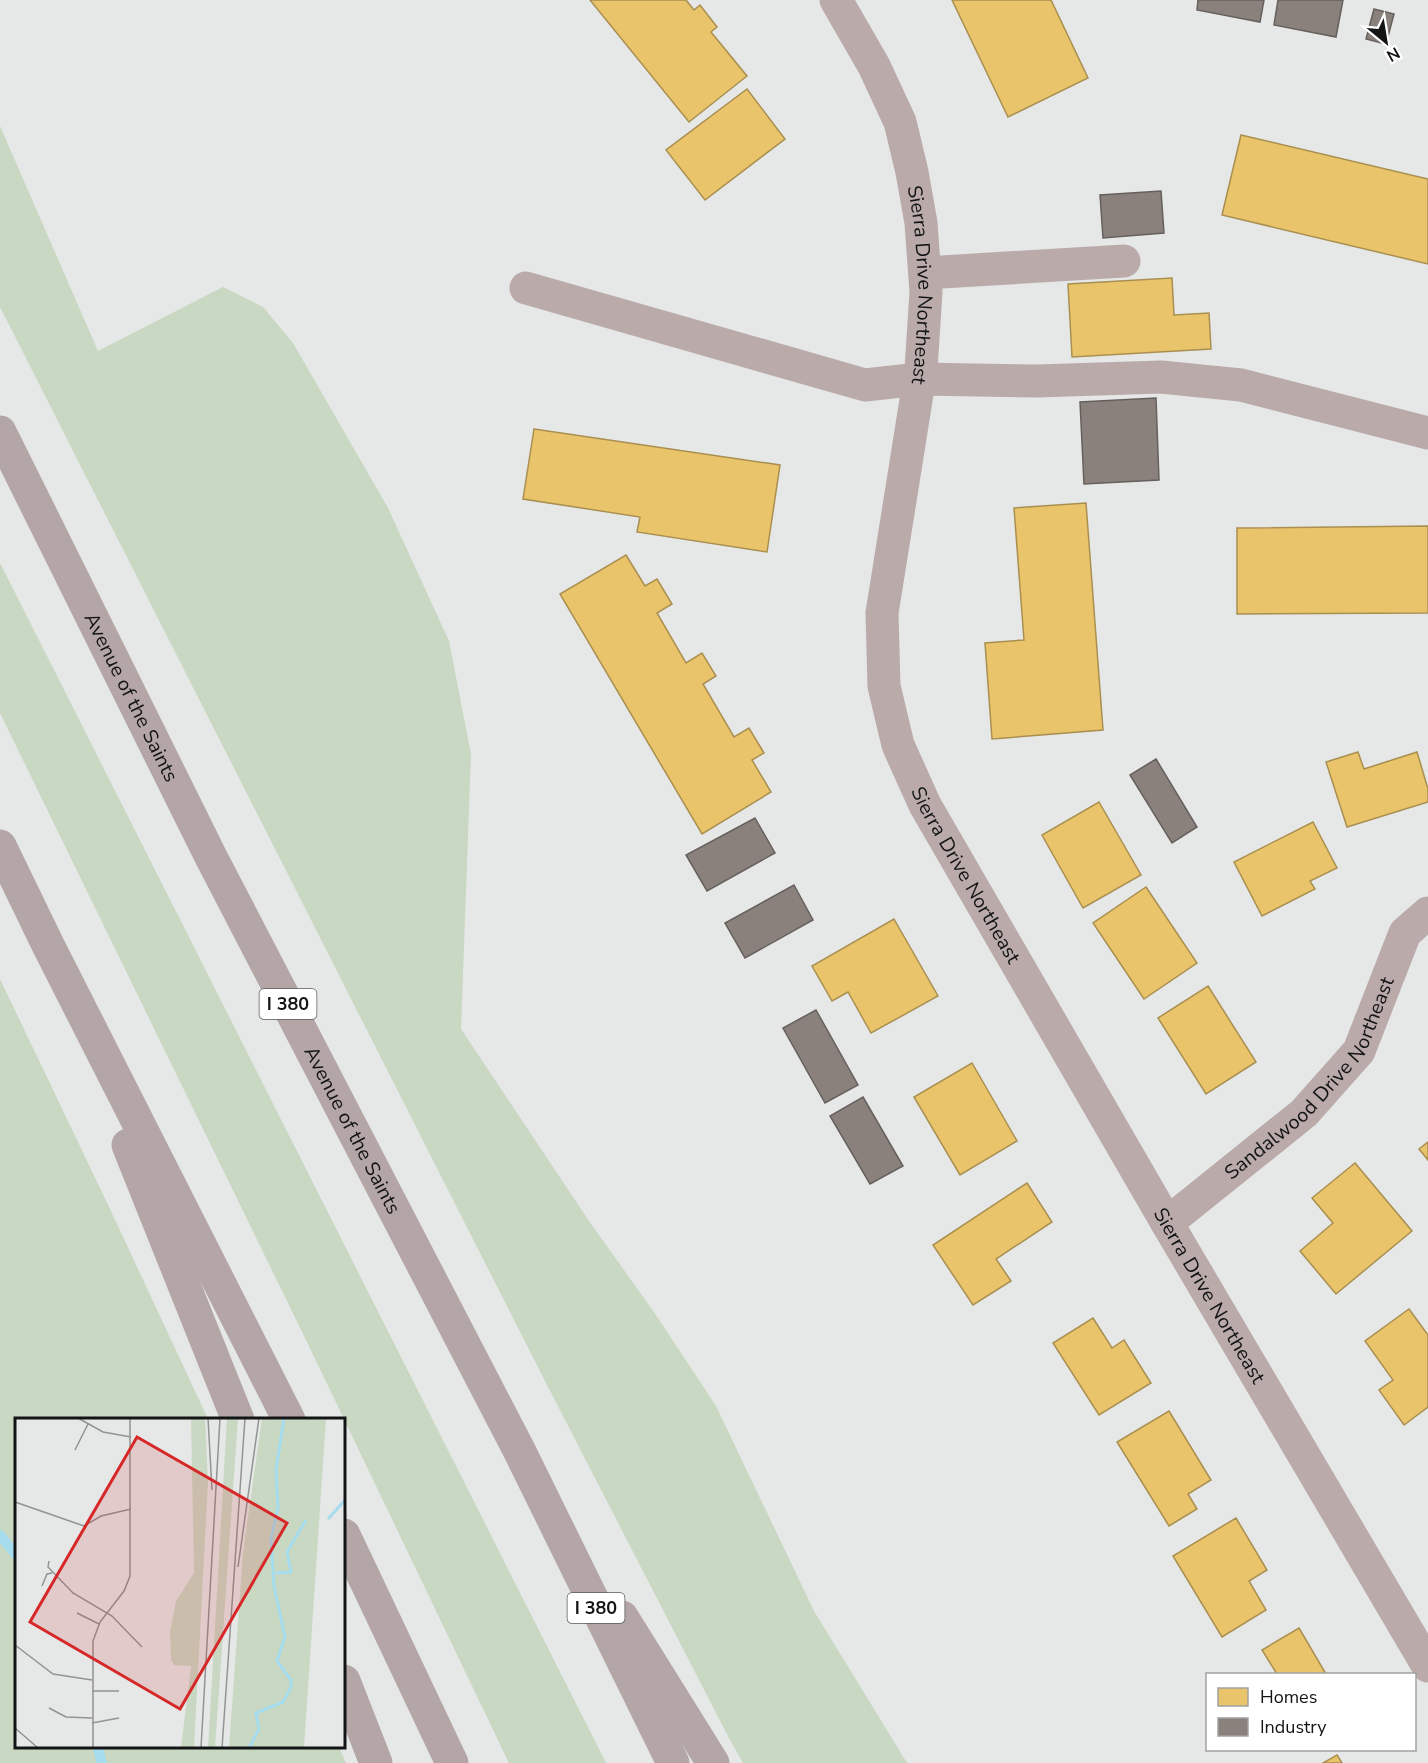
<svg xmlns="http://www.w3.org/2000/svg" width="1428" height="1763" viewBox="0 0 1428 1763" font-family="'Nunito Sans',sans-serif">
	<style>
		.green { fill: #c9d8c2 }
		.homes { fill: #e9c46a; stroke: #a98f50; stroke-width: 1.5 }
		.industry { fill: #8a817c; stroke: #66605d; stroke-width: 1.5 }
		.lines { fill: none; stroke-linecap: round; stroke-linejoin: round }
		.stream { stroke: #a5dcee; stroke-width: 10 }
		.minor { stroke: #baabaa; stroke-width: 33 }
		.highway { stroke: #b4a5a6; stroke-width: 33 }
		.labels { text-anchor: middle; stroke-width: 6; stroke-linejoin: round; paint-order: stroke }
		.shield { fill: #fff; stroke: #5a5a5b; stroke-width: 1.5 }
		.shield-label { font-size: 18px; font-weight: bold; fill: #131415 }
		.street-label { font-size: 20px; fill: #131415; stroke: #fff }
		.inset-river { fill: none; stroke: #a5dcee; stroke-width: 3 }
		.inset-road { fill: none; stroke: #929393; stroke-width: 1.5 }
		.view { fill: #d62828; fill-opacity: 0.15; stroke: #d62828; stroke-width: 3 }
		.inset-edge { fill: none; stroke: #131415; stroke-width: 3 }
	</style>
	<rect width="100%" height="100%" fill="#e6e7e7"/>
	<g class="green">
		<path d="M0,126L98,351L223,287L263,307L293,343L388,508L449,641L471,754L461,1029L589,1221L656,1315L716,1406L814,1611L907,1763H743L730,1740L546,1383L0,307Z"/>
		<path d="M0,563L606,1763H509L306,1340L0,713Z"/>
		<path d="M0,979L110,1209L208,1419L16,1420V1746L339,1747L346,1763H0Z"/>
	</g>
	<g class="homes">
		<path d="M590,0H686L694,10L700,5L717,27L711,32L747,76L689,122Z"/>
		<path d="M952,0H1051L1088,78L1008,117Z"/>
		<path d="M747,89L785,139L705,200L666,150Z"/>
		<path d="M1241,135L1428,179V264L1222,215Z"/>
		<path d="M1172,278L1174,315L1209,313L1211,349L1072,357L1068,284Z"/>
		<path d="M534,429L780,465L767,552L637,532L640,517L523,499Z"/>
		<path d="M1086,503L1103,730L992,739L985,643L1024,640L1014,508Z"/>
		<path d="M1428,526V613L1237,614V528Z"/>
		<path d="M626,555L645,586L657,579L672,604L657,613L686,663L702,653L716,676L703,684L734,737L749,728L764,753L752,760L771,792L702,834L560,594Z"/>
		<path d="M1358,752L1364,769L1417,752L1428,789V802L1347,827L1326,762Z"/>
		<path d="M1099,802L1141,875L1083,908L1042,835Z"/>
		<path d="M1313,822L1337,868L1310,881L1315,889L1262,916L1234,862Z"/>
		<path d="M1146,887L1197,963L1144,999L1093,923Z"/>
		<path d="M894,919L938,996L871,1033L848,992L832,1001L812,966Z"/>
		<path d="M1208,986L1256,1062L1206,1094L1158,1018Z"/>
		<path d="M972,1063L1017,1141L960,1175L914,1097Z"/>
		<path d="M1428,1142V1160L1419,1149Z"/>
		<path d="M1355,1163L1412,1231L1336,1294L1300,1251L1333,1223L1312,1198Z"/>
		<path d="M1027,1183L1052,1222L996,1259L1011,1281L973,1305L933,1245Z"/>
		<path d="M1409,1309L1428,1335V1407L1404,1425L1379,1390L1393,1380L1365,1341Z"/>
		<path d="M1093,1318L1112,1348L1124,1340L1151,1383L1099,1415L1053,1343Z"/>
		<path d="M1169,1411L1211,1480L1188,1494L1197,1509L1169,1526L1117,1442Z"/>
		<path d="M1236,1518L1267,1570L1249,1581L1266,1610L1222,1637L1173,1556Z"/>
		<path d="M1299,1628L1326,1674H1277L1262,1650Z"/>
		<path d="M1337,1755L1342,1763H1323Z"/>
	</g>
	<g class="industry">
		<path d="M1198,0H1264L1260,22L1197,10Z"/>
		<path d="M1278,0H1343L1336,37L1274,25Z"/>
		<path d="M1374,9L1394,14L1386,44L1366,39Z"/>
		<path d="M1161,191L1164,233L1103,238L1100,195Z"/>
		<path d="M1156,398L1159,480L1084,484L1080,402Z"/>
		<path d="M1156,759L1197,827L1172,843L1130,775Z"/>
		<path d="M755,818L775,853L707,891L686,855Z"/>
		<path d="M794,885L813,920L745,958L725,923Z"/>
		<path d="M816,1010L858,1085L825,1103L783,1028Z"/>
		<path d="M863,1097L903,1166L870,1184L830,1116Z"/>
	</g>
	<g class="lines">
		<g class="stream">
			<path d="M0,1535L16,1555"/>
			<path d="M97,1746L102,1763"/>
		</g>
		<g class="minor">
			<path id="s1" d="M836,0L874,66L900,122L912,172L921,223L926,292L921,369L882,613L884,686L898,745L925,805L1167,1223L1428,1666"/>
			<path d="M925,273L1124,261"/>
			<path d="M526,288L865,385L919,379L1037,381L1161,377L1241,385L1428,433"/>
			<path id="s2" d="M1167,1223L1304,1113L1359,1051L1405,933L1428,913"/>
		</g>
		<g class="highway">
			<path id="s3" d="M0,432L211,857L520,1452L673,1763"/>
			<path d="M0,846L48,945L289,1420"/>
			<path d="M128,1145L238,1420"/>
			<path d="M344,1535L452,1763"/>
			<path d="M622,1617L713,1763"/>
			<path d="M344,1681L376,1763"/>
		</g>
	</g>
	<g class="labels">
		<g class="shield">
			<rect x="259.5" y="989" width="57" height="30" rx="4.5"/>
			<rect x="567.5" y="1593" width="57" height="30" rx="4.5"/>
		</g>
		<g class="shield-label">
			<text x="288" y="1010">I 380</text>
			<text x="596" y="1614">I 380</text>
		</g>
		<g class="street-label">
			<text dy="7" stroke="none"><textPath href="#s1" startOffset="303">Sierra Drive Northeast</textPath></text>
			<text dy="7" stroke="none"><textPath href="#s3" startOffset="296">Avenue of the Saints</textPath></text>
			<text dy="7" stroke="none"><textPath href="#s1" startOffset="915">Sierra Drive Northeast</textPath></text>
			<text dy="7" stroke="none"><textPath href="#s2" startOffset="207">Sandalwood Drive Northeast</textPath></text>
			<text dy="7" stroke="none"><textPath href="#s3" startOffset="782">Avenue of the Saints</textPath></text>
			<text dy="7" stroke="none"><textPath href="#s1" startOffset="1401">Sierra Drive Northeast</textPath></text>
		</g>
	</g>
	<g transform="translate(15 1418)">
		<rect width="330" height="330" fill="#e6e7e7"/>
		<path d="M176,0H190L193,64L179,330H166L176,248L159,247L156,242L155,214L161,183L179,155ZM212,0H223L200,330H193ZM247,0H311L289,330H214L228,134Z" fill="#c9d8c2"/>
		<path class="inset-river" d="M313,101L330,82M261,155L276,154L272,134L291,102M234,330L244,311L241,295L268,284L276,269V262L262,243L270,219L259,168L256,121L263,90L261,52L269,0"/>
		<path class="inset-road" d="M63,0L88,14L116,19M193,0L197,72M60,32L73,6M0,84L69,108L86,98L116,91M34,143L33,149L58,175L97,198L127,229M223,149L244,0M27,168L32,156L37,155M62,195L84,206M0,227L38,256L77,262M77,273H104M34,290L51,299L77,300M77,305L104,300M0,310L23,330M78,330V223L85,204L109,173L115,158V0M186,330L205,0M207,330L230,0"/>
		<path class="view" d="M122,19L272,105L165,291L15,204Z"/>
		<rect width="330" height="330" class="inset-edge"/>
	</g>
	<rect x="1206" y="1673" width="210" height="78" fill="#ffffff" stroke="#a1a1a1" stroke-width="1.5"/>
	<rect x="1218" y="1688" width="30" height="18" fill="#e9c46a" stroke="#a1a1a1" stroke-width="1.5"/>
	<text x="1260" y="1703" font-size="18" fill="#131415">Homes</text>
	<rect x="1218" y="1718" width="30" height="18" fill="#8a817c" stroke="#a1a1a1" stroke-width="1.5"/>
	<text x="1260" y="1733" font-size="18" fill="#131415">Industry</text>
	<g transform="translate(1386 42) rotate(150)" stroke="#ffffff" stroke-width="4.5" paint-order="stroke">
	<path d="M0-4.5L10 22L0 15L-10 22Z" fill="#131415"/>
	<text y="-9" font-size="16" font-weight="bold" text-anchor="middle" fill="#131415">N</text>
	</g>
</svg>
